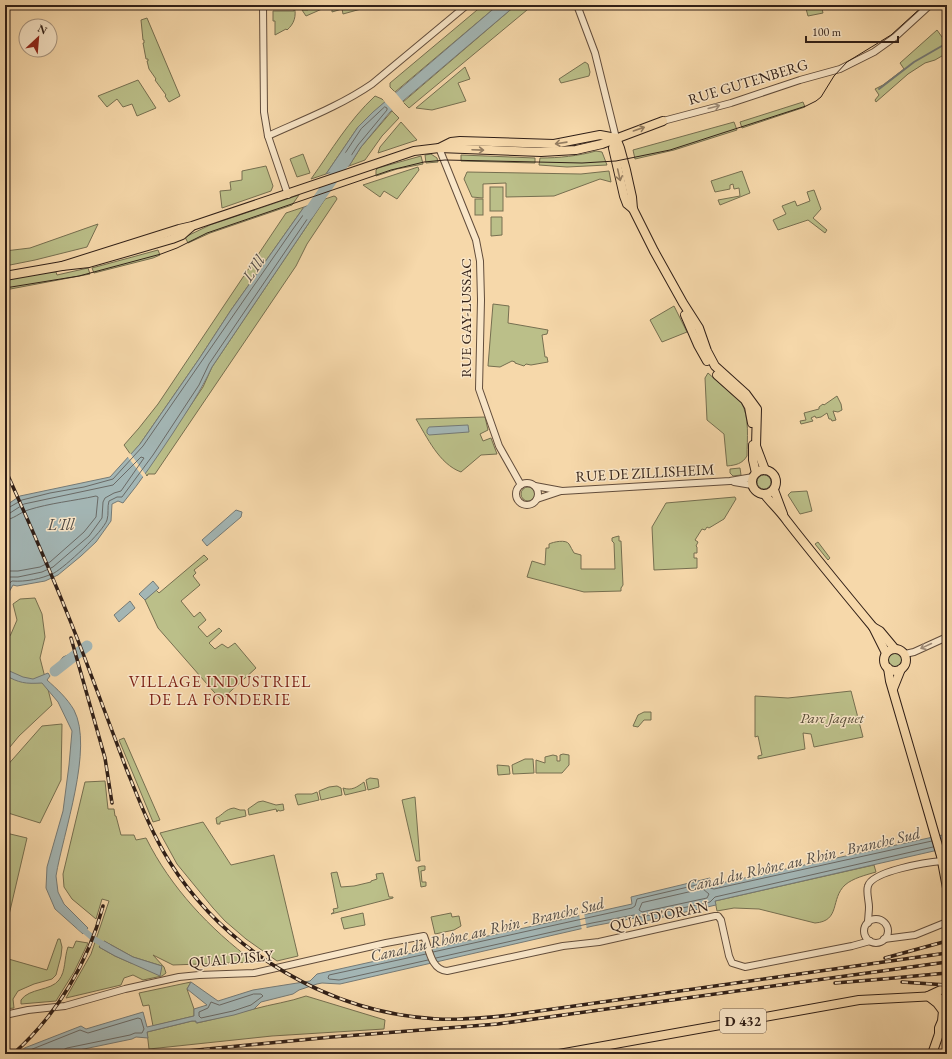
<svg xmlns="http://www.w3.org/2000/svg" width="952" height="1059" viewBox="0 0 952 1059" font-family="'EB Garamond',serif">
	<style>
		.green { fill: #bbbf89; stroke: #766f50; fill-rule: evenodd }
		.water { fill: #a3b6b5; stroke: #757a76 }
		.pier { fill: #f6d8aa }
		.lines { fill: none; stroke-linecap: round; stroke-linejoin: round }
		.shore { stroke: #6a6a66; stroke-width: 1 }
		.stream { stroke: #757a76; stroke-width: 2 }
		.canal { stroke: #a3b6b5; stroke-width: 6 }
		.river { stroke: #a3b6b5; stroke-width: 11 }
		.minor-casing { stroke: #624d3c; stroke-width: 8 }
		.major-casing { stroke: #301f17; stroke-width: 10 }
		.minor { stroke: #f9e6c8; stroke-width: 6 }
		.major { stroke: #f6d8aa; stroke-width: 8 }
		.tram { stroke: #301f17; stroke-width: 1 }
		.rail-casing { stroke: #301f17; stroke-width: 3.5 }
		.rail { stroke: #f9e6c8; stroke-width: 2; stroke-dasharray: 6; stroke-linecap: butt }
		.oneway { stroke: #9f8c78 }
		.oneway2 { stroke: #937c60 }
		.labels { text-anchor: middle; stroke-width: 3; stroke-linejoin: round; paint-order: stroke }
		.shield { fill: #f9e6c8; stroke: #6c5b4c; stroke-width: 1 }
		.shield-label { font-size: 14px; font-weight: bold; fill: #301f17 }
		.street-label { font-size: 15px; fill: #301f17; stroke: #f9e6c8 }
		.park-label { font-size: 15px; font-style: italic; fill: #5a4f39; stroke: #f9e6c8 }
		.water-label { font-size: 16px; font-style: italic; fill: #524c46; stroke: #f9e6c8 }
		.neighbourhood-label { font-size: 16px; letter-spacing: 1px; fill: #7a1f14; stroke: #f9e6c8 }
	</style>
	<rect width="100%" height="100%" fill="#f6d8aa"/>
	<filter id="stains"><feTurbulence type="fractalNoise" baseFrequency=".005" numOctaves="4"/><feColorMatrix values="0 0 0 0 .2 0 0 0 0 .09 0 0 0 0 .02 0 0 0 .5 -.17"/></filter>
	<radialGradient id="worn" r=".72"><stop offset=".6" stop-color="#630" stop-opacity="0"/><stop offset="1" stop-color="#630" stop-opacity=".3"/></radialGradient>
	<g class="green">
		<path d="M308,5H331L306,16L302,10H308Z"/>
		<path d="M336,5H359L361,9L343,14L342,9L332,12V7Z"/>
		<path d="M483,5H498L395,92L390,87V83Z"/>
		<path d="M516,5H533L409,108L403,102Z"/>
		<path d="M805,5H821L823,13L808,16Z"/>
		<path d="M294,6C297,16 294,24 287,30L286,29L275,35V21H273V11H294Z"/>
		<path d="M147,18L180,96L169,102L165,96L166,95L155,80L156,79L149,69L147,61H148V59H146L143,43H144V40H143L141,20Z"/>
		<path d="M937,30L947,44V53L935,60L925,63L908,74L876,102L875,100L879,95L875,89L883,85L904,69L900,63Z"/>
		<path d="M585,62L588,64L590,72L589,76L561,83L559,79Z"/>
		<path d="M465,67L470,79L458,83L466,101L432,110L416,108Z"/>
		<path d="M138,80L156,108L137,116L132,104L123,107L117,99L107,107L98,96Z"/>
		<path d="M375,96L382,99L385,102L358,127L326,174L311,179C331,151 349,120 375,96Z"/>
		<path d="M803,102L805,107L742,128L740,122Z"/>
		<path d="M392,111L399,118L382,136L365,160L349,166L361,147Z"/>
		<path d="M401,122L417,140L378,153L380,147Z"/>
		<path d="M734,122L737,130L674,150L635,159L633,150Z"/>
		<path d="M596,151L602,152L607,165L567,167L539,165L540,158C559,158 578,156 596,151Z"/>
		<path d="M303,154L310,173L297,177L290,159Z"/>
		<path d="M431,154L437,158L438,162L426,163L425,155Z"/>
		<path d="M461,155L535,158V163L461,161Z"/>
		<path d="M421,156L423,164L397,169L376,176V170L378,168Z"/>
		<path d="M266,166L273,186L271,191L222,208L220,191L231,190L230,182L242,180V171Z"/>
		<path d="M418,167L419,170L397,199L384,191L380,197L363,185Z"/>
		<path d="M609,171L611,182L600,179L554,196L506,197V183L483,184V198L472,197L464,179L467,172L581,174Z"/>
		<path d="M742,171L750,193L720,205L718,200L740,196L739,188L734,189L733,184L730,185V189L715,192L711,181Z"/>
		<rect x="490" y="187" width="13" height="24"/>
		<path d="M814,190L821,209L813,218L827,230L825,233L808,220L778,230L773,220L786,214L782,206L795,201L797,206L810,201L807,192Z"/>
		<path d="M299,195L292,205L210,233L188,243L185,237L210,225Z"/>
		<path d="M334,196L336,197L337,199L307,244L296,266L155,474H148L147,476L145,473L203,387L212,367L325,199Z"/>
		<rect x="475" y="199" width="8" height="16"/>
		<path d="M304,207L231,310L199,359L140,444L131,455L124,445L139,428L158,404L286,213Z"/>
		<path d="M491,217H502V235L491,236Z"/>
		<path d="M98,224L87,247L35,260L5,266V251L30,248Z"/>
		<path d="M158,250L160,255L153,258L94,273L92,268Z"/>
		<path d="M88,268L90,274L5,290V279L46,272H56L57,275Z"/>
		<path d="M493,304L509,306L508,323L548,330L547,334L542,335L545,357H547L548,362L531,365L526,364L524,366L515,363V362L512,361L500,367L488,366Z"/>
		<path d="M674,306L687,332L662,342L650,320Z"/>
		<path d="M708,373L741,402C750,417 747,439 747,456C742,464 736,465 727,466L724,434L707,420L705,378Z"/>
		<path d="M837,396L841,404L842,410L838,412L833,411L836,420L832,421L831,419H829L827,413L821,417L816,418L815,416L811,418L813,421L801,424L800,421L806,420L804,413L819,409V407L823,404L824,405Z"/>
		<path d="M485,417L488,430L480,434L483,441L491,438L497,454L481,455L461,472C439,464 427,437 416,419Z"/>
		<path d="M740,468L741,475L733,476L730,473V469Z"/>
		<circle cx="764" cy="482" r="7"/>
		<circle cx="528" cy="494" r="7"/>
		<path d="M807,491L812,511L800,514L788,495L791,492Z"/>
		<path d="M735,497L736,499L724,519L709,528L707,527L705,530L702,529L695,540L698,542L696,546L697,547V553H694V558H697V568L654,570L652,527L666,503Z"/>
		<path d="M619,536V541H621L623,585L621,588V591L584,592L527,577L532,561L545,565L546,548H549V544C553,542 566,539 569,544C571,547 572,550 574,553L581,555V569H615L614,543L612,541V538L615,537Z"/>
		<path d="M818,542L830,558L828,560L815,544Z"/>
		<path d="M204,555L208,559L194,570L196,573L193,576L200,585L181,601L194,617L200,612L206,620L198,627L207,637L219,628L222,631L209,643L215,649L222,644L228,648L235,643L256,668L221,700L158,628L145,600L156,590L159,593Z"/>
		<path d="M35,598L42,614L45,637L40,658L52,705L19,736L5,753V644L11,634L17,620L13,604L20,599Z"/>
		<circle cx="895" cy="660" r="11"/>
		<path d="M851,691L863,737L814,747L811,734L803,733L805,749L758,759V756L762,755L758,736L755,737V696L788,698Z"/>
		<path d="M644,712H651V720H644L638,727L633,726L638,715Z"/>
		<path d="M62,724L61,780L40,823L5,812V768L42,726Z"/>
		<path d="M124,738L160,820L153,822L119,740Z"/>
		<path d="M563,754L569,755V765L562,773H536V760L545,763V757L553,755L557,756V761H560V755Z"/>
		<path d="M525,759H533L534,773L513,774L512,765Z"/>
		<path d="M497,765L509,766L510,774L498,775Z"/>
		<path d="M370,778L378,779L379,787L368,790L366,780Z"/>
		<path d="M105,781L108,809H114L115,816H116L121,835H134L136,840L146,838C171,888 209,928 254,962L173,965L153,955L164,967L166,973L162,976L143,980L133,975L124,978L121,985L66,998L91,954L109,901L102,899L96,919L72,899L64,887L63,874L85,782ZM104,941L133,957L162,966L131,963L115,956L99,947Z"/>
		<path d="M364,782L366,790L345,795L343,788C352,791 357,787 364,782Z"/>
		<path d="M337,786L341,788L342,795L321,800L319,791L329,787Z"/>
		<path d="M317,792L319,800L298,805L295,795L297,794H312Z"/>
		<path d="M415,797L420,861H416L402,800Z"/>
		<path d="M263,801L276,805L283,804L284,810L280,811L278,810L277,812L276,809L249,815L248,809L258,802Z"/>
		<path d="M234,808L240,810H245L246,816L220,822V824H217L216,818C223,815 225,809 234,808Z"/>
		<path d="M203,822L231,865L274,855L298,956L277,961L246,939L225,921L213,908L177,864L160,833Z"/>
		<path d="M5,829L7,830L6,833L27,838L5,932Z"/>
		<path d="M874,865L876,872C866,875 853,878 845,885C830,899 841,921 815,923L759,909L734,908L717,911L715,901Z"/>
		<path d="M422,866H425V870L421,871L422,882H426V886L421,887L418,867Z"/>
		<path d="M337,872L341,887L354,886L371,882V881L377,879L376,874L383,873L389,897H393V898L331,914L334,912L333,909L338,908L331,873Z"/>
		<path d="M363,913L365,925L344,929L341,918Z"/>
		<path d="M451,913L452,917L459,916L461,926L454,930L435,934L431,917Z"/>
		<path d="M58,939H60L62,947L61,956L56,975L52,979L34,984L18,991L13,999L14,1008L5,1009V958L47,970Z"/>
		<path d="M76,941L88,943L74,972L56,1001L21,1004V1000C29,988 51,991 59,980C66,971 64,958 68,947L73,948Z"/>
		<path d="M191,982L187,989L194,1009V1016L153,1026L149,1005L143,1006L139,993Z"/>
		<path d="M306,996L385,1020L384,1029L272,1036L149,1049L147,1032L192,1021H196L197,1023C216,1019 235,1013 254,1009C272,1004 289,1002 306,996Z"/>
	</g>
	<g class="water">
		<path d="M498,5H516L390,112L361,147L349,166L326,174L358,127L373,112Z"/>
		<path d="M325,199L212,367C201,391 187,411 173,433C157,457 141,481 123,503L118,501L112,504L111,521L96,542L81,556L58,575L45,581L17,586L13,585L9,592L5,591V506L20,496L110,477L140,444L199,359L231,310L304,207Z"/>
		<path d="M468,425L469,432L429,435L427,433V430L429,427Z"/>
		<path d="M236,510L242,512L241,517L207,546L202,540Z"/>
		<path d="M153,581L159,588L145,600L139,594Z"/>
		<path d="M130,601L135,608L119,622L114,615Z"/>
		<path d="M70,654L73,660L56,671L54,669L63,657Z"/>
		<path d="M5,669L23,677L33,679L48,673L50,676L47,680C57,689 67,698 74,710C94,748 63,833 56,876L58,892L64,904L88,928L83,934L55,909L46,888L47,867L63,811L69,765L72,731L58,702L42,683C25,684 19,683 5,675Z"/>
		<path d="M947,834V848L715,901L716,905L637,923L635,918L593,926L340,984L322,983L317,984L299,990L293,994L261,1002L254,1009L234,1015L196,1023V1021H192L147,1032L148,1038L136,1037L132,1039L60,1054H9L81,1026L86,1029L143,1012L147,1027L194,1016V1009L207,1005L187,989L191,982L218,1001L253,990L310,981L317,974L632,904L631,897L710,878L712,885Z"/>
		<path d="M104,941L133,957L162,966L160,976L115,956L99,947Z"/>
	</g>
	<g class="pier">
		<path d="M394,91L404,103L394,112L383,100Z"/>
		<path d="M130,453L146,475L144,478L127,456Z"/>
		<path d="M584,913L587,930L582,931L579,914Z"/>
		<path d="M26,1045L23,1049V1054H7L8,1052Z"/>
	</g>
	<g class="lines">
		<g class="shore">
			<path d="M385,107L387,108V110L358,145L347,162L340,164V161L361,129Z"/>
			<path d="M5,509L8,508L22,500L50,493L84,487L113,479L143,446L293,229L306,211L312,210V212L209,364L199,385L153,455L122,497H117L109,501C107,507 109,514 107,520C103,532 65,567 54,573C41,579 26,582 12,581L5,587"/>
			<path d="M5,514L10,513L24,504L113,485L141,457L144,458L121,491L114,493L105,498L103,502L102,518L89,536L53,567L42,572L18,577H10L5,580"/>
			<path d="M5,520C14,519 19,513 28,510C50,503 73,501 96,496L98,497L96,517L84,532L50,562L40,567L18,571H10L5,572"/>
			<path d="M703,889L709,894L707,898L642,912L639,910L642,903Z"/>
			<path d="M433,952L632,908L635,906L637,899L705,883L707,884L710,888L714,889L932,841"/>
			<path d="M426,954L329,975L328,978L329,979L339,980L428,960"/>
			<path d="M436,958L592,923L634,915L641,917L710,902L715,897L933,847"/>
			<path d="M254,994H261L263,996L251,1005L233,1011L201,1018L199,1016V1012L208,1008L211,1002L219,1005Z"/>
			<path d="M20,1054L80,1030L88,1033L138,1018L141,1019L144,1029L142,1033H135L130,1035L67,1048L63,1050L61,1054"/>
		</g>
		<path class="stream" d="M879,89L914,62L947,43"/>
		<path class="canal" d="M80,927L94,939L108,947"/>
		<g class="river">
			<path d="M308,214L347,158"/>
			<path d="M55,671L87,646"/>
		</g>
		<defs>
			<g id="minor">
				<path d="M263,5L264,112L268,136L288,195"/>
				<path d="M577,5L595,53L616,138"/>
				<path d="M663,121L731,103L800,80L840,69L874,52L895,37L930,5"/>
				<path d="M268,136C303,120 340,106 372,84L467,5"/>
				<path d="M439,148L476,240L480,261L481,300L479,389L499,446L521,485"/>
				<path d="M734,482L752,485"/>
				<circle cx="527" cy="494" r="11"/>
				<path d="M535,486L562,491L730,481L753,477"/>
				<path d="M537,499L561,491"/>
				<path d="M905,654L914,652L947,637"/>
				<circle cx="876" cy="931" r="12"/>
				<path d="M868,923C868,918 869,912 869,907C869,901 866,892 868,886C872,871 928,862 942,861"/>
				<path d="M884,939L915,935L947,922"/>
				<path d="M5,1015L28,1010L65,1006L125,989L179,977L199,975L254,973L386,943L424,936C429,949 431,970 447,971L563,946L599,942L715,916H718L721,920L729,956L732,963L745,967L852,946L870,941"/>
			</g>
			<g id="major">
				<path d="M616,138L620,148L626,170L632,197L633,209L654,251L683,303L699,328L707,351L715,366L746,394L757,409L756,446L765,470"/>
				<path d="M616,138L613,148L624,196L627,204L633,209"/>
				<path d="M439,148L451,142L460,141L554,144L600,135L616,138"/>
				<path d="M62,266L179,229L192,226L414,151L439,148L541,152L576,150L602,144L663,121"/>
				<path d="M5,276L62,266L89,263L172,239L182,235L191,227"/>
				<path d="M685,315L698,345L707,361"/>
				<path d="M717,375L745,400L749,407L752,423"/>
				<path d="M753,445V460L756,473"/>
				<circle cx="764" cy="482" r="12"/>
				<path d="M774,490L783,514"/>
				<path d="M765,495C772,504 780,511 787,521C815,557 844,592 873,627L880,631L895,649"/>
				<path d="M873,627L886,653"/>
				<circle cx="895" cy="660" r="11"/>
				<path d="M888,668L890,681L928,811L941,856L947,888"/>
				<path d="M893,689L901,669"/>
				<path d="M930,995L945,988L947,985"/>
				<path d="M928,996L937,1003L943,1011"/>
				<path d="M939,1034L947,1027"/>
				<path d="M559,1054L859,1000L937,996L947,1004"/>
				<path d="M932,1054L939,1034V1028L942,1021L943,1011L947,1005"/>
			</g>
		</defs>
		<use href="#minor" class="minor-casing"/>
		<use href="#major" class="major-casing"/>
		<use href="#minor" class="minor"/>
		<use href="#major" class="major"/>
		<path class="tram" d="M5,288L79,276L161,254L177,248L207,233L391,170L424,162L445,160L582,163L616,161L670,150L806,106L816,101L821,97L834,76L847,62L891,35L924,5"/>
		<defs>
			<g id="rail">
				<path d="M5,469C33,531 60,593 84,656C98,693 112,730 126,768C139,800 151,832 169,861C226,952 330,1013 437,1019C462,1020 486,1018 511,1015L947,953"/>
				<path d="M71,638L105,758L112,803"/>
				<path d="M885,958L947,941"/>
				<path d="M902,982L947,985"/>
				<path d="M835,983L883,979L947,973"/>
				<path d="M13,1054C57,1015 88,963 103,906"/>
				<path d="M156,1054L332,1037L498,1024L947,962"/>
			</g>
		</defs>
		<use href="#rail" class="rail-casing"/>
		<use href="#rail" class="rail"/>
	</g>
	<defs><path id="oneway-shaft" d="M-6 0H5M1.5-3L5.5 0L1.5 3" fill="none" stroke-width="1.6" stroke-linecap="round" stroke-linejoin="round"/></defs>
	<g class="oneway">
		<use href="#oneway-shaft" transform="translate(714 107) rotate(-15)"/>
		<use href="#oneway-shaft" transform="translate(926 646) rotate(155)"/>
	</g>
	<g class="oneway2">
		<use href="#oneway-shaft" transform="translate(639 129) rotate(-19)"/>
		<use href="#oneway-shaft" transform="translate(561 143) rotate(172)"/>
		<use href="#oneway-shaft" transform="translate(478 150) rotate(2)"/>
		<use href="#oneway-shaft" transform="translate(619 175) rotate(77)"/>
	</g>
	<g class="labels">
		<rect class="shield" x="720" y="1009" width="46" height="24" rx="3"/>
		<g class="shield-label">
			<text x="743" y="1026">D 432</text>
		</g>
		<g class="street-label">
			<text transform="translate(748 82) rotate(-17)" y="5">RUE GUTENBERG</text>
			<text transform="translate(466 318) rotate(-90)" y="5">RUE GAY-LUSSAC</text>
			<text transform="translate(645 473) rotate(-3)" y="5">RUE DE ZILLISHEIM</text>
			<text transform="translate(659 916) rotate(-12)" y="5">QUAI D'ORAN</text>
			<text transform="translate(231 959) rotate(-5)" y="5">QUAI D'ISLY</text>
		</g>
		<g class="park-label">
			<text x="832" y="723">Parc Jaquet</text>
		</g>
		<g class="water-label">
			<text transform="translate(253 268) rotate(-56)" y="6">L'Ill</text>
			<text x="61" y="530">L'Ill</text>
			<text transform="translate(803 859) rotate(-13)" y="6">Canal du Rhône au Rhin - Branche Sud</text>
			<text transform="translate(487 929) rotate(-13)" y="6">Canal du Rhône au Rhin - Branche Sud</text>
		</g>
		<g class="neighbourhood-label">
			<text x="220" y="687">VILLAGE INDUSTRIEL<tspan x="220" dy="18">DE LA FONDERIE</tspan></text>
		</g>
	</g>
	<rect width="952" height="1059" fill="none" stroke="#f6d8aa" stroke-width="20"/>
	<rect x="6" y="6" width="940" height="1047" fill="none" stroke="#301f17" stroke-width="2"/>
	<rect x="10" y="10" width="932" height="1039" fill="none" stroke="#301f17"/>
	<g transform="translate(38 38) rotate(26)"><circle r="19" fill="#f9e6c8" stroke="#a99681"/>
	<path d="M0-3L7 15L0 10L-7 15Z" fill="#8f2418"/>
	<text y="-6" font-size="11" font-weight="bold" text-anchor="middle" fill="#301f17">N</text>
	</g>
	<path d="M806 36v6h92v-6" fill="none" stroke="#301f17" stroke-width="2"/>
	<text x="812" y="36" font-size="12" fill="#301f17" stroke="#f9e6c8" stroke-width="3" paint-order="stroke">100 m</text>
	<rect width="100%" height="100%" filter="url(#stains)"/>
	<rect width="100%" height="100%" fill="url(#worn)"/>
</svg>
